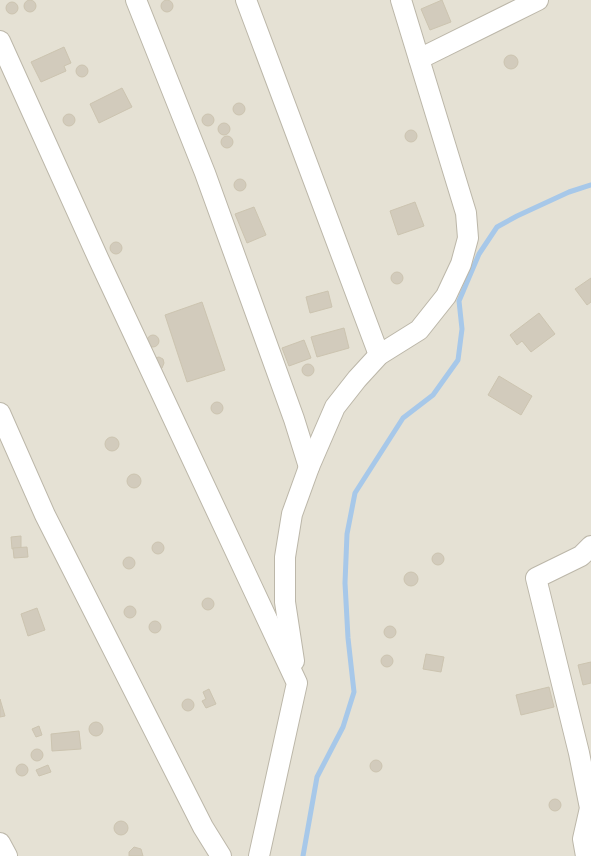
<svg xmlns="http://www.w3.org/2000/svg" width="591" height="856" viewBox="0 0 591 856" font-family="'Varela Round',sans-serif">
	<style>
		.residential { fill: #e5e1d4 }
		.lines { fill: none; stroke-linecap: round; stroke-linejoin: round }
		.stream { stroke: #a7c8e9; stroke-width: 5 }
		.building { fill: #d2cbbc; stroke: #ccc4b0 }
		.minor-casing { stroke: #bcb7a9; stroke-width: 22 }
		.minor { stroke: #fff; stroke-width: 20 }
	</style>
	<rect width="100%" height="100%" fill="#f1efe6"/>
	<rect class="residential" x="0" y="0" width="591" height="856"/>
	<g class="lines">
		<path class="stream" d="M303,856L317,777L343,727L354,692L348,638L345,583L347,534L355,493L403,418L433,395L458,360L462,329L459,301L479,254L497,227L517,216L569,192L591,185"/>
	</g>
	<g class="building">
		<circle cx="30" cy="6" r="6"/>
		<circle cx="167" cy="6" r="6"/>
		<path d="M442,0L451,22L430,30L421,9Z"/>
		<circle cx="12" cy="8" r="6"/>
		<path d="M64,47L71,63L64,66L66,71L41,82L31,62Z"/>
		<circle cx="511" cy="62" r="7"/>
		<circle cx="82" cy="71" r="6"/>
		<path d="M122,88L132,107L99,123L90,104Z"/>
		<circle cx="239" cy="109" r="6"/>
		<circle cx="208" cy="120" r="6"/>
		<circle cx="69" cy="120" r="6"/>
		<circle cx="224" cy="129" r="6"/>
		<circle cx="411" cy="136" r="6"/>
		<circle cx="227" cy="142" r="6"/>
		<circle cx="240" cy="185" r="6"/>
		<path d="M415,202L424,226L398,235L390,211Z"/>
		<path d="M254,207L266,235L247,243L235,214Z"/>
		<circle cx="116" cy="248" r="6"/>
		<circle cx="397" cy="278" r="6"/>
		<path d="M591,278V302L587,305L575,289Z"/>
		<path d="M328,291L332,307L310,313L306,297Z"/>
		<path d="M202,302L225,370L187,382L165,315Z"/>
		<path d="M539,313L555,334L531,352L522,341L517,345L510,335Z"/>
		<path d="M344,328L349,348L317,357L311,337Z"/>
		<circle cx="153" cy="341" r="6"/>
		<path d="M304,340L311,358L289,366L282,348Z"/>
		<path d="M159,357L163,359L164,363L162,368L158,370L155,358Z"/>
		<circle cx="308" cy="370" r="6"/>
		<path d="M499,376L532,396L521,415L488,395Z"/>
		<circle cx="217" cy="408" r="6"/>
		<circle cx="112" cy="444" r="7"/>
		<circle cx="134" cy="481" r="7"/>
		<path d="M21,536V548L12,549L11,537Z"/>
		<circle cx="158" cy="548" r="6"/>
		<path d="M27,547L28,557L14,558L13,548Z"/>
		<circle cx="438" cy="559" r="6"/>
		<circle cx="129" cy="563" r="6"/>
		<circle cx="411" cy="579" r="7"/>
		<circle cx="208" cy="604" r="6"/>
		<circle cx="130" cy="612" r="6"/>
		<path d="M37,608L45,630L28,636L21,614Z"/>
		<circle cx="155" cy="627" r="6"/>
		<circle cx="390" cy="632" r="6"/>
		<path d="M426,654L444,657L441,672L423,669Z"/>
		<circle cx="387" cy="661" r="6"/>
		<path d="M591,662V683L583,685L578,665Z"/>
		<path d="M549,687L554,707L521,715L516,695Z"/>
		<path d="M209,689L216,704L206,708L202,701L206,699L203,692Z"/>
		<circle cx="188" cy="705" r="6"/>
		<path d="M0,699L5,716L0,717Z"/>
		<circle cx="96" cy="729" r="7"/>
		<path d="M39,726L42,735L36,737L32,729Z"/>
		<path d="M79,731L81,749L52,751L51,734Z"/>
		<circle cx="37" cy="755" r="6"/>
		<circle cx="376" cy="766" r="6"/>
		<circle cx="22" cy="770" r="6"/>
		<path d="M48,765L51,772L39,776L36,770Z"/>
		<circle cx="555" cy="805" r="6"/>
		<circle cx="121" cy="828" r="7"/>
		<path d="M134,847L141,849L143,856H129V852Z"/>
	</g>
	<g class="lines">
		<defs>
			<g id="minor">
				<path d="M136,0L205,173L294,419L309,467"/>
				<path d="M246,0L379,355"/>
				<path d="M0,41L99,260L297,683L259,856"/>
				<path d="M419,59L538,0"/>
				<path d="M0,413L45,515L203,827L221,856"/>
				<path d="M294,661L285,602V557L292,514L309,467L335,407L357,379L379,355L419,330L446,296L461,264L468,238L466,213L401,0"/>
				<path d="M0,843L7,856"/>
				<path d="M586,856L583,839L590,808L579,753L536,578L581,556L591,546"/>
			</g>
		</defs>
		<use href="#minor" class="minor-casing"/>
		<use href="#minor" class="minor"/>
	</g>
</svg>
